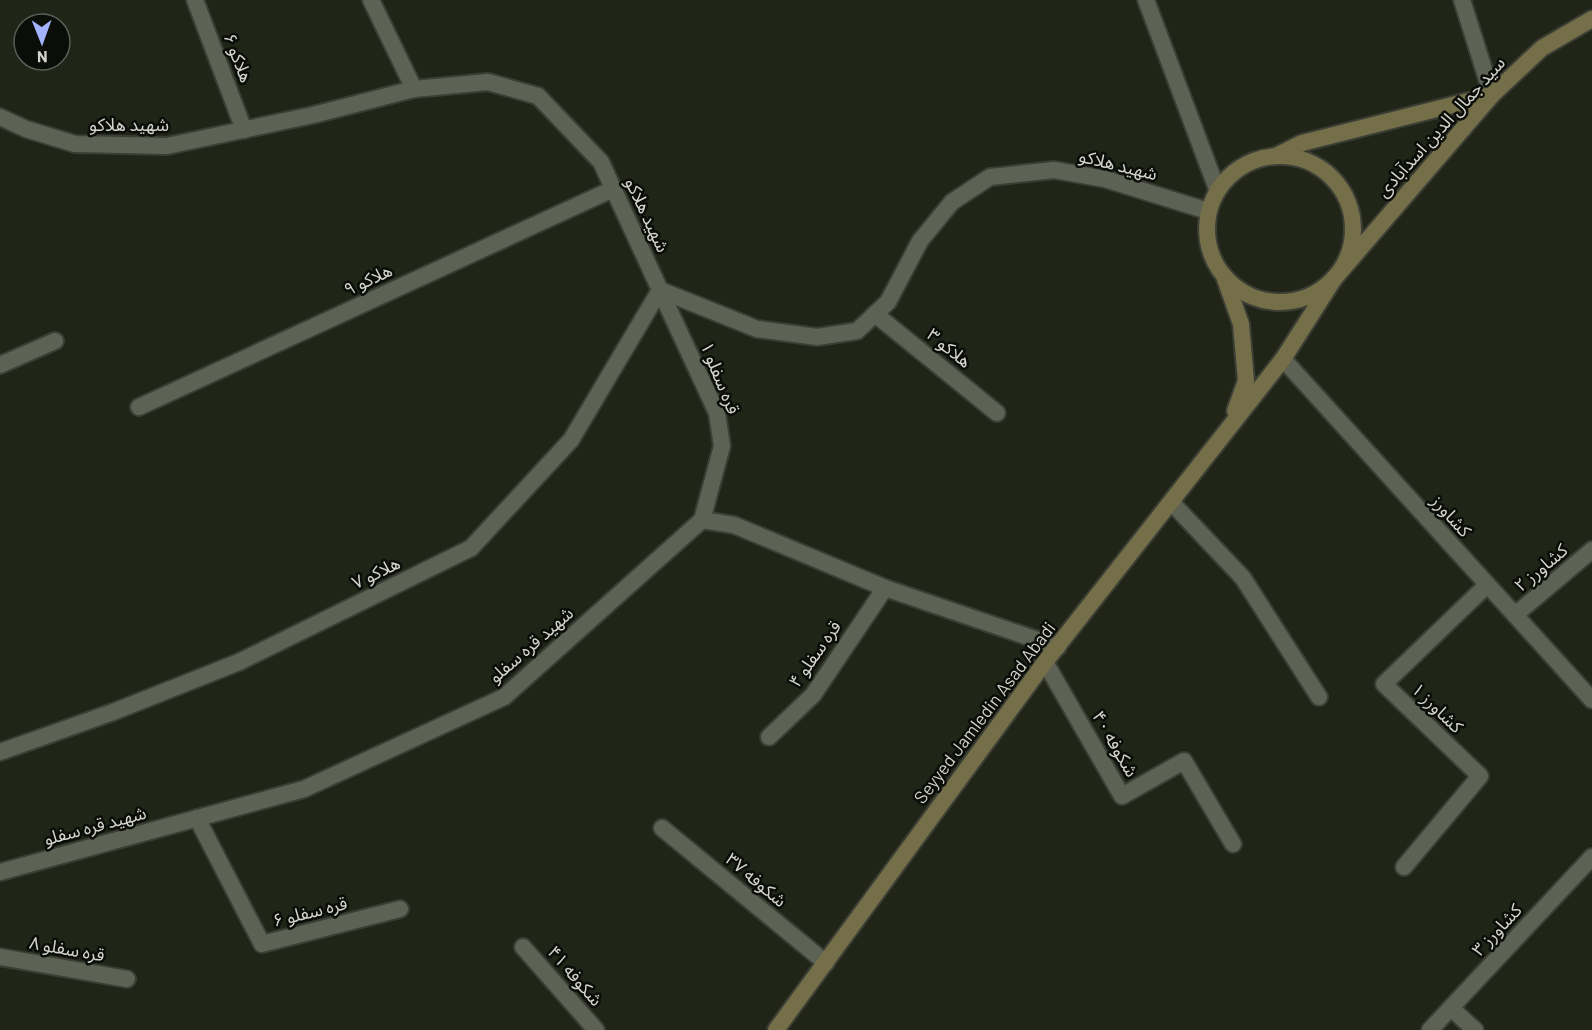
<svg xmlns="http://www.w3.org/2000/svg" width="1592" height="1030" viewBox="0 0 1592 1030" font-family="Barlow,'Noto Sans Arabic',sans-serif">
	<style>
		.lines { fill: none; stroke-linecap: round; stroke-linejoin: round }
		.minor-casing { stroke: #3b3e34; stroke-width: 20 }
		.secondary-casing { stroke: #3b3e34; stroke-width: 20 }
		.minor { stroke: #5e6254; stroke-width: 16 }
		.secondary { stroke: #746e49; stroke-width: 16 }
		.labels { text-anchor: middle; stroke-width: 5; stroke-linejoin: round; paint-order: stroke }
		.street-label { font-size: 18px; fill: #d3d5cd; stroke: #0b0d08 }
	</style>
	<rect width="100%" height="100%" fill="#212518"/>
	<g class="lines">
		<defs>
			<g id="minor">
				<path d="M195,0L244,130"/>
				<path d="M371,0L414,89"/>
				<path d="M1146,0L1217,189"/>
				<path d="M1462,0L1492,95"/>
				<path d="M0,117L26,129L75,144L167,146L313,115L414,89L488,82L538,96L601,162L660,290L757,329L817,337L857,331L875,314L888,302L920,241L952,202L990,177L1054,170L1105,179L1208,211"/>
				<path d="M660,290L717,413L722,446L702,520"/>
				<path d="M875,314L997,413"/>
				<path d="M1283,359L1592,700"/>
				<path d="M0,365L55,341"/>
				<path d="M139,407L613,189"/>
				<path d="M1171,502L1243,578L1319,697"/>
				<path d="M1515,615L1592,550"/>
				<path d="M1045,662L1122,796L1184,761L1233,844"/>
				<path d="M769,737L813,695L885,588"/>
				<path d="M0,752L113,712L239,662L471,548L571,440L660,290"/>
				<path d="M197,818L262,944L400,909"/>
				<path d="M662,828L826,963"/>
				<path d="M1404,867L1480,776L1384,684L1487,585"/>
				<path d="M0,872L304,789L504,697L702,520L734,525L885,588L1058,647"/>
				<path d="M523,947L596,1030"/>
				<path d="M0,957L127,979"/>
				<path d="M1451,1008L1475,1030"/>
				<path d="M1430,1030L1592,857"/>
			</g>
			<g id="secondary">
				<path d="M1278,155L1302,143L1492,95"/>
				<circle cx="1280" cy="229" r="73"/>
				<path d="M1225,279L1241,324L1246,381L1235,411"/>
				<path d="M776,1030L1045,662L1283,359L1334,279L1492,95L1542,48L1592,19"/>
			</g>
		</defs>
		<use href="#minor" class="minor-casing"/>
		<use href="#secondary" class="secondary-casing"/>
		<use href="#minor" class="minor"/>
		<use href="#secondary" class="secondary"/>
	</g>
	<g class="labels">
		<g class="street-label">
			<text transform="translate(238 58) rotate(69)" y="6">هلاکو ۶</text>
			<text x="129" y="131">شهید هلاکو</text>
			<text transform="translate(1441 127) rotate(-48)" y="6">سید جمال الدین اسدآبادی</text>
			<text transform="translate(1118 165) rotate(14)" y="6">شهید هلاکو</text>
			<text transform="translate(647 215) rotate(65)" y="6">شهید هلاکو</text>
			<text transform="translate(368 280) rotate(-25)" y="6">هلاکو ۹</text>
			<text transform="translate(949 348) rotate(39)" y="6">هلاکو ۳</text>
			<text transform="translate(720 378) rotate(68)" y="6">قره سفلو ۱</text>
			<text transform="translate(1451 516) rotate(48)" y="6">کشاورز</text>
			<text transform="translate(1541 568) rotate(-40)" y="6">کشاورز ۲</text>
			<text transform="translate(376 573) rotate(-26)" y="6">هلاکو ۷</text>
			<text transform="translate(531 645) rotate(-41)" y="6">شهید قره سفلو</text>
			<text transform="translate(815 654) rotate(-55)" y="6">قره سفلو ۴</text>
			<text transform="translate(1437 708) rotate(44)" y="6">کشاورز ۱</text>
			<text transform="translate(985 713) rotate(-53)" y="6">Seyyed Jamledin Asad Abadi</text>
			<text transform="translate(1115 744) rotate(60)" y="6">شکوفه ۴۰</text>
			<text transform="translate(95 826) rotate(-15)" y="6">شهید قره سفلو</text>
			<text transform="translate(756 880) rotate(40)" y="6">شکوفه ۳۷</text>
			<text transform="translate(310 912) rotate(-14)" y="6">قره سفلو ۶</text>
			<text transform="translate(1497 930) rotate(-47)" y="6">کشاورز ۳</text>
			<text transform="translate(67 949) rotate(10)" y="6">قره سفلو ۸</text>
			<text transform="translate(575 976) rotate(49)" y="6">شکوفه ۴۱</text>
		</g>
	</g>
	<g transform="translate(42 42) rotate(179)"><circle r="28" fill="#0b0d08" stroke="#5b5d57" stroke-width="1.5"/>
	<path d="M0-4.5L10 22L0 15L-10 22Z" fill="#a2b2fd"/>
	<text y="-9" font-size="16" font-weight="bold" text-anchor="middle" fill="#d3d5cd">N</text>
	</g>
</svg>
